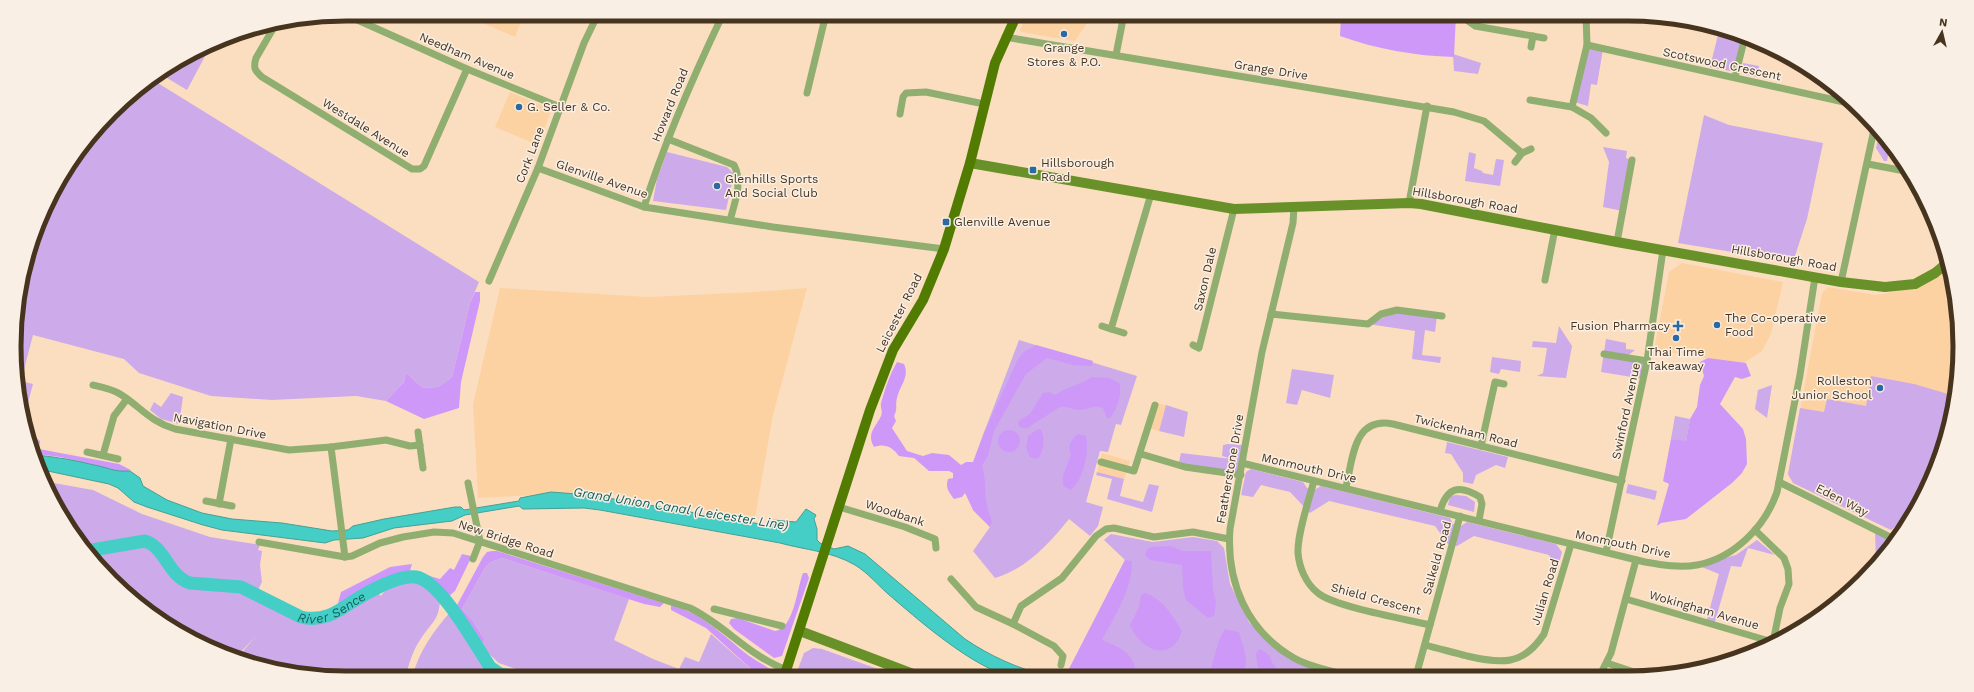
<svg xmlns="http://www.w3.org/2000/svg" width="1974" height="692" viewBox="0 0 1974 692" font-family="'Work Sans',sans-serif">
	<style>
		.built { fill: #fdd2a3 }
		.green { fill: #cdaaea }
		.forest { fill: #ce98f9 }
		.water { fill: #44cec6; stroke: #45a094 }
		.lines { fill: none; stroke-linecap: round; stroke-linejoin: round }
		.river { stroke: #44cec6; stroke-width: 13 }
		.street { stroke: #90ae6f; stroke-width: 7 }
		.secondary { stroke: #689229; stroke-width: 10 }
		.primary { stroke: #527b02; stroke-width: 10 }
		.poi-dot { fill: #2c69a0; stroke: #f9efe4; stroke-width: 1.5 }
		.labels { text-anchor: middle; stroke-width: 3; stroke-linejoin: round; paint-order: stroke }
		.poi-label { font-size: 12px; fill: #47341e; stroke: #f9efe4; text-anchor: start }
		.street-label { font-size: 12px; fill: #47341e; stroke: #f9efe4 }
		.water-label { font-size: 13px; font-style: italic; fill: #14605c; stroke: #f9efe4 }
		.rim { fill: none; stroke: #47341e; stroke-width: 5 }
	</style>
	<rect width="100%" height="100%" fill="#fbdebf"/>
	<g class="built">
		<path d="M462,14H524L515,37Z"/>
		<path d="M1028,14H1051L1089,20L1075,41L1021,32L1020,29Z"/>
		<path d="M510,92L548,108L550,114L538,145L495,127Z"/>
		<path d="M1682,263L1783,282L1771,334L1762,351L1742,364L1654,350L1669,272Z"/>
		<path d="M1949,268L1957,302L1959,367L1949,432L1915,512L1907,523L1898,524L1891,530L1793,483L1788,474L1822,293L1828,287L1876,295L1893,292L1918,286L1934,279Z"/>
		<path d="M500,288L649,297L754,292L807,288L773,415L755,518L600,492L478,498L473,404Z"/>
		<path d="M1152,402L1166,405L1159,431L1145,427Z"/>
		<path d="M1102,453L1130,461L1124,479L1097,472Z"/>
	</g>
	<g class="green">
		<path d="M1720,27L1742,36L1735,66L1730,71L1710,67Z"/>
		<path d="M212,43L187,90L162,75Z"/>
		<path d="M1587,45L1603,49L1597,85L1591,84L1588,106L1574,102Z"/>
		<path d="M1453,54L1481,63L1478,74L1454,71Z"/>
		<path d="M1743,63L1759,66L1757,77L1745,74L1742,70Z"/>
		<path d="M153,80L479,282L470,303L452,377L438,387L423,388L406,373L404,382L386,401L356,396L272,400L211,396L139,373L124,359L33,335L21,381L33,384L23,421L15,367L17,303L48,199L83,144L127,97Z"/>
		<path d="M1704,115L1729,125L1823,143L1807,219L1793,262L1678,243Z"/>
		<path d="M1878,139L1888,141L1890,145L1887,161H1884L1876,148Z"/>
		<path d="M1603,147L1627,151L1626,158L1632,160L1623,211L1603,207L1609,162Z"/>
		<path d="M667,152L727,167L734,174L726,210L653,201L657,179Z"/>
		<path d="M1469,152L1476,154L1474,168L1482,171L1483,173L1493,175L1496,159L1504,160L1500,186L1465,181Z"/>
		<path d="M1397,310L1437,316L1435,332L1425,330L1422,355L1441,357L1440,363L1412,359L1415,331L1368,324Z"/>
		<path d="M1559,326L1572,346L1566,378L1537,376L1543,373L1547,348L1532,347L1533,341L1556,343Z"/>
		<path d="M1606,339L1626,343V349L1635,350L1626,357L1647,361L1644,379L1601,372Z"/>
		<path d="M1019,340L1137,376L1121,425L1116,424L1108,452L1100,451L1086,502L1103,507L1098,526L1090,536L1069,519C1049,544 1026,569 995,578L973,551L990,527L973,510L983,435Z"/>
		<path d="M1492,357L1521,361L1520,372L1501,369L1499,374L1490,372Z"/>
		<path d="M1292,369L1334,375L1330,398L1302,390L1297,405L1286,403Z"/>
		<path d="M1871,376L1914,384L1955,396L1949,432L1915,512L1907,523L1898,524L1891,530L1793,483L1788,474L1800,408L1824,412L1827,399L1866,406Z"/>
		<path d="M1772,385L1767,418L1755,409L1758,390Z"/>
		<path d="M171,393L183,397L179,424L161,419L150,410L154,402L161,407Z"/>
		<path d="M1166,405L1188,412L1184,437L1159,431Z"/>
		<path d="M1675,416L1690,419L1686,442L1671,439Z"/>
		<path d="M1447,442L1508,457L1505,468L1496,465L1476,475L1473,484L1463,482V473L1451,454L1445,453Z"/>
		<path d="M1228,444L1243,445L1241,475L1178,466L1181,453L1232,459L1222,456L1223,445Z"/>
		<path d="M1251,469L1303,482L1307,488L1314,490L1321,486L1450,518L1453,524L1461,526L1467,522L1556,544L1562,552L1557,571L1549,555L1474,536L1457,546L1448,544L1435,526L1329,501L1310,513L1290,492L1261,485L1253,497L1241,495L1246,472Z"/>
		<path d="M1097,472L1124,479L1120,496L1143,502L1149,484L1159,486L1152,512L1107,499L1112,479L1096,475Z"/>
		<path d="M48,482L93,490L142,514L210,537L260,545L258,550L262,551L260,565L262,582L253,600L259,602L264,601C288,613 295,629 325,620C330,619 336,619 340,616C352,606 361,596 376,592L381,596C397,571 426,581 440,602C438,621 432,622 422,637C413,649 409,664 405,678H346L260,667L238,657L256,636L237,656L161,622L111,581L70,531Z"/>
		<path d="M1628,484L1657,491L1655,500L1626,493Z"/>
		<path d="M1456,495L1466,496L1475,502L1474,512L1448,505L1450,496Z"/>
		<path d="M1875,532L1894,539L1876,560Z"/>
		<path d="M1111,534L1153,542L1193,537L1217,541L1224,548L1230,584L1249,622L1278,651L1302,665L1338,676H1067L1069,669L1125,560L1104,540Z"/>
		<path d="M1757,540L1775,555L1748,548L1741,567L1731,566L1714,625L1706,623L1719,574L1697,565L1736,555Z"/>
		<path d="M502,558L629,599L614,640L653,659L679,669L685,657L699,662L711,634L760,677L541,678L499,663L488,653L482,643L485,640L473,621L462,609L485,568L491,562Z"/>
		<path d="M451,611C464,634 478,668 504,678H412C419,651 433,632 451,611Z"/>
		<path d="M813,648L822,649L878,669H874L883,677H795L804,653Z"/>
	</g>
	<g class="forest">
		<path d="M1341,14H1456L1454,57C1415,56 1376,49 1340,36Z"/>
		<path d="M475,292H480V301L461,382L459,408L424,419L386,401L404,382L406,373L423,388L438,387L452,377L470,303Z"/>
		<path d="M1036,345L1093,361L1092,366L1073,365L1047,358L1026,374L994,431L988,456L982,465C988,486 982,500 992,521L990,527L973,510L965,493L962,497L954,499C949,492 945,488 948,479L953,478V473L949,471H929L914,458L899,456C892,447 885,443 874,447C866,433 876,427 881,416C883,412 880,407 881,403C885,389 890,374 897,362L904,364C910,377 900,385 897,398C895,405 898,409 894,416L896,421L892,428L907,451L923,456L932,453L949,455L961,465L966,462H973L983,435L1018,359L1024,352Z"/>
		<path d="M1708,358L1746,363L1751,376L1742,379L1735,377L1720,404L1743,429L1746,439L1747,464L1742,473L1732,483L1686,519L1661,523L1657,526L1669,484L1663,481L1671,439L1686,441L1690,419L1697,407L1700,385L1704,376L1700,362Z"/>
		<path d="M1092,377L1109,378L1119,383C1123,393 1117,409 1110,418H1107L1103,408C1092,404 1086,411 1077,410C1071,409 1067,406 1060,407L1027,428H1021L1018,424L1020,420L1030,414L1043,393L1049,392L1055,395C1068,386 1080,385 1092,377Z"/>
		<path d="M23,421H27L34,437L40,441L39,449L119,464L131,470L120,473L99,466L60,457L36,454L25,432Z"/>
		<path d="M1038,429H1040C1046,435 1044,454 1037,459L1030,457L1026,448L1028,436Z"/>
		<circle cx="1009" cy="441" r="11"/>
		<path d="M1079,434L1086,436C1089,453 1084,478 1071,490L1063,486V475L1071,455L1069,446L1074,437Z"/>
		<path d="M1171,546L1183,551H1211L1213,589L1216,602L1214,616L1208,618L1186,600L1183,588L1182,565L1150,560L1145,555L1147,549L1152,547Z"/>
		<path d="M492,551H497L664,603L660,607L644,604L502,558L491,562L485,568L462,609L473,621L485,640L482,643L459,614L456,607L483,557L487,552Z"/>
		<path d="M462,554L471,556L470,560L455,591L449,596C443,592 440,588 435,583C429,578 421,578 416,572L440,579L450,568L454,570Z"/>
		<path d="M1125,560L1132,561C1132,590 1115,615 1102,640C1123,649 1133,652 1137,676H1053L1059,671L1069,669Z"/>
		<path d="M412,564L410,571L359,591L342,605L338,603L341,592L390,567Z"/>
		<path d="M803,573H807L809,578L782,656L774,658L734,629L729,623L731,619L738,618L775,631C794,629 797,588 803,573Z"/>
		<path d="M1145,593C1162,598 1173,616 1182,631C1172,664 1140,650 1130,625L1139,607L1141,595Z"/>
		<path d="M671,605C701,613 721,633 744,652C754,660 765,665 775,673V677H760L706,628L671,610Z"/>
		<path d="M1225,629L1239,632C1242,645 1252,664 1241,676H1209L1219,640Z"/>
		<path d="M1260,649C1275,657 1268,660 1277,669C1280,672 1281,672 1283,676H1260L1256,656L1257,651Z"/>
	</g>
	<path class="water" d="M36,455C56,457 74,460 94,465C110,468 113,472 130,471L140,478L143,486L167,500L202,513L232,519L282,523L332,531L348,530L353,526L384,519L455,507H461L464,510L519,501L520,498L551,492L590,495L766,525L773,520L796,522L806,509L816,515L814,519L817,529V540L820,543L834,549L848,546L865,554L965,639C990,656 1017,668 1047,676C1036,677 1022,679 1011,676C974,669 916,618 887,593C877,584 868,573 855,565C831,551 805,550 780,543L600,510L584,508L523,509L519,506L465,515L452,521L394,528L363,538L334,540L325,543L222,530L203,525L147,507L134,502L118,488L109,484L43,470Z"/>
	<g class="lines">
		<path class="river" id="s1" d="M86,551L145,541C165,547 169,577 190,583L241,587L301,617C322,622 336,613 352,602C366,593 399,574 416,577C441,581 476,646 490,667L500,674L527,678"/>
		<g class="street">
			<path d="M344,14L467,69L560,107"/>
			<path d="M859,14L867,16"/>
			<path d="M1466,14L1468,21L1475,26L1544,38"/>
			<path d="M277,22L256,58C253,68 255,71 262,77L412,169H420L424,166L467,69"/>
			<path d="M1005,37L1454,112L1484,121L1522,153L1531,149"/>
			<path d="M1587,45L1853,104"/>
			<path d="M1531,47L1533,36"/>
			<path d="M1116,55L1124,14"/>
			<path d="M1735,77L1745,37"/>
			<path d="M807,93L826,14"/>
			<path d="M1530,100L1572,107L1587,45L1586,14"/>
			<path d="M1572,107L1591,118L1606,133"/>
			<path d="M900,114L903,97L906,93L926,92L984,104"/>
			<path d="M668,139L734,165C743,182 735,202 730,220"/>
			<path d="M1515,162L1522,153"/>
			<path d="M1868,164L1910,172"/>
			<path d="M538,168L644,207L773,227L944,249"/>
			<path d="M1409,203L1427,106"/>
			<path d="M644,207C665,140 693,77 723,14"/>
			<path d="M1294,207L1293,223L1262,352L1230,529C1226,582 1247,631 1294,658C1311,668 1331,670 1349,676"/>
			<path d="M1617,242L1632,160"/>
			<path d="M1545,280L1555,229"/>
			<path d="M489,281L538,168L584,43L598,14"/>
			<path d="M1841,282L1875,125"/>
			<path d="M1271,314L1368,324L1381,314L1397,310L1442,316"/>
			<path d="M1102,326L1111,329"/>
			<path d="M1124,333L1111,329L1151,194"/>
			<path d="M1193,345L1199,348L1234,209"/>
			<path d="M1604,354L1647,361"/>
			<path d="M93,385C102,387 112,389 120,394C141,407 149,421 175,429L289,450L331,447"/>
			<path d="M418,432L423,468"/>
			<path d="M1481,446L1495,382L1504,384"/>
			<path d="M87,452L118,459"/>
			<path d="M1141,454L1185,467L1241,475"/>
			<path d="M103,455L114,416L127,399"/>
			<path d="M1101,462L1134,471L1155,405"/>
			<path d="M1242,463L1645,562C1662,565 1680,568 1697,565C1734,558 1765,527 1777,492L1800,375L1815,277"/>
			<path d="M1314,481C1309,499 1297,535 1298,553C1299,567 1306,584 1318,593C1335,607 1405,619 1430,625"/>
			<path d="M1779,482L1894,539"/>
			<path d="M468,483L480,541L473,559"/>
			<path d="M1346,487C1353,459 1353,416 1393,424L1622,481"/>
			<path d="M206,501L232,506"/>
			<path d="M219,504L231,439"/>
			<path d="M839,507L905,527L935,539L936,548"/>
			<path d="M1440,511C1447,487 1459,484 1480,497L1482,504L1479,520"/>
			<path d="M1755,530L1784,558L1788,569L1789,584L1780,608L1773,642"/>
			<path d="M1901,530L1902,527"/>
			<path d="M259,542L345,557L352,556L380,543L403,537L434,532L453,533L690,608C725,625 750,657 787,670"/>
			<path d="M1606,552L1647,361L1663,250"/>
			<path d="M345,557L331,447L386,440L410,446L420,445"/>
			<path d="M951,579L976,607L1013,624L1021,606L1062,578L1096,536L1106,529L1114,528L1154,537L1193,532L1229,539"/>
			<path d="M1626,599L1776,643"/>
			<path d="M714,609L782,626"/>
			<path d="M1013,624L1054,646L1063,656L1061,665"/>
			<path d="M1425,645C1439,649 1453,652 1467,656C1501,664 1523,666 1544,634L1571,544"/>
			<path d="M1607,663L1643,675"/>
			<path d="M1600,675L1611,653L1636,560"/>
			<path d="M1416,676L1460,516"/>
		</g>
		<g class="secondary">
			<path d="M970,163L1234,209L1409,203L1421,204L1617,242L1841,282L1885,287L1915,284L1935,273L1948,262"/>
			<path d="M800,631L921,677"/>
		</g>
		<path class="primary" d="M784,677L870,410L893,350L923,300L944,249L970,163L995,63L1017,14"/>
	</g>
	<g class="poi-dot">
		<circle cx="1064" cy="34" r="4"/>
		<circle cx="519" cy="107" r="4"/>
		<rect x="1029" y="166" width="8" height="8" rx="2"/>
		<circle cx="717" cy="186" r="4"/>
		<rect x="942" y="218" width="8" height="8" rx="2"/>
		<circle cx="1717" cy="325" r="4"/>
		<path d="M1676 320h4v4h4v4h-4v4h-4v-4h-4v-4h4z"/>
		<circle cx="1676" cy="338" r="4"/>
		<circle cx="1880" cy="388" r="4"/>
	</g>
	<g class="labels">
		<g class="poi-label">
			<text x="1064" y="52" text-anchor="middle">Grange<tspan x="1064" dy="14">Stores &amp; P.O.</tspan></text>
			<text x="527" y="111">G. Seller &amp; Co.</text>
			<text x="1041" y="167">Hillsborough<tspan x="1041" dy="14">Road</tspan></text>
			<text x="725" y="183">Glenhills Sports<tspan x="725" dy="14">And Social Club</tspan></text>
			<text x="954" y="226">Glenville Avenue</text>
			<text x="1725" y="322">The Co-operative<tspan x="1725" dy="14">Food</tspan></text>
			<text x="1670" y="330" text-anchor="end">Fusion Pharmacy</text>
			<text x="1676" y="356" text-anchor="middle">Thai Time<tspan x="1676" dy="14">Takeaway</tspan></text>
			<text x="1872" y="385" text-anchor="end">Rolleston<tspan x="1872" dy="14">Junior School</tspan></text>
		</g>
		<g class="street-label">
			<text transform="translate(467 56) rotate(23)" y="4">Needham Avenue</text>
			<text transform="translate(1722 64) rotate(12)" y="4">Scotswood Crescent</text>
			<text transform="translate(1271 70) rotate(9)" y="4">Grange Drive</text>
			<text transform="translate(670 105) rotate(-68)" y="4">Howard Road</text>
			<text transform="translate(366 128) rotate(32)" y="4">Westdale Avenue</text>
			<text transform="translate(530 155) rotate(-69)" y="4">Cork Lane</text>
			<text transform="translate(602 179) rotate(19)" y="4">Glenville Avenue</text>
			<text transform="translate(1465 200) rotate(10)" y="4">Hillsborough Road</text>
			<text transform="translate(1784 258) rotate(10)" y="4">Hillsborough Road</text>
			<text transform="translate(1205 279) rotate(-77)" y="4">Saxon Dale</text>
			<text transform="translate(899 313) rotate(-63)" y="4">Leicester Road</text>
			<text transform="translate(1626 411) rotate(-78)" y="4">Swinford Avenue</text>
			<text transform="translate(220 426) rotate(11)" y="4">Navigation Drive</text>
			<text transform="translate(1466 431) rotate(14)" y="4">Twickenham Road</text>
			<text transform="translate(1309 468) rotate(13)" y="4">Monmouth Drive</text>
			<text transform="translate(1230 469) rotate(-80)" y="4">Featherstone Drive</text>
			<text transform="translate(1842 500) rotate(27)" y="4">Eden Way</text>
			<text transform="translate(895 513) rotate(18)" y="4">Woodbank</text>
			<text transform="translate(506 539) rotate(18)" y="4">New Bridge Road</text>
			<text transform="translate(1623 544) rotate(12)" y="4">Monmouth Drive</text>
			<text transform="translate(1437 558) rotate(-74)" y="4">Salkeld Road</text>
			<text transform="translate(1545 592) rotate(-73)" y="4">Julian Road</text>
			<text transform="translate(1376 599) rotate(15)" y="4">Shield Crescent</text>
			<text transform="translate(1704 610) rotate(16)" y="4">Wokingham Avenue</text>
		</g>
		<g class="water-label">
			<text transform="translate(681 508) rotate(9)" y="5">Grand Union Canal (Leicester Line)</text>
			<text dy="5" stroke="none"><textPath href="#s1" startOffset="274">River Sence</textPath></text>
		</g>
	</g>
	<path d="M0 0H1974V692H0ZM346 21H1628A325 325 0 0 1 1953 346V346A325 325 0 0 1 1628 671H346A325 325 0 0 1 21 346V346A325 325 0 0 1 346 21Z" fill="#f9efe4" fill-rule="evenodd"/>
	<path class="rim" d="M346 21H1628A325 325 0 0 1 1953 346V346A325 325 0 0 1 1628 671H346A325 325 0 0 1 21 346V346A325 325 0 0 1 346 21Z"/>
	<g transform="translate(1942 32) rotate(8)" stroke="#f9efe4" stroke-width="3" paint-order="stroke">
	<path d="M0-3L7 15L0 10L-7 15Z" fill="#47341e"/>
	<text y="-6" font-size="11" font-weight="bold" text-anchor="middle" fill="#47341e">N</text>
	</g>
</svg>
